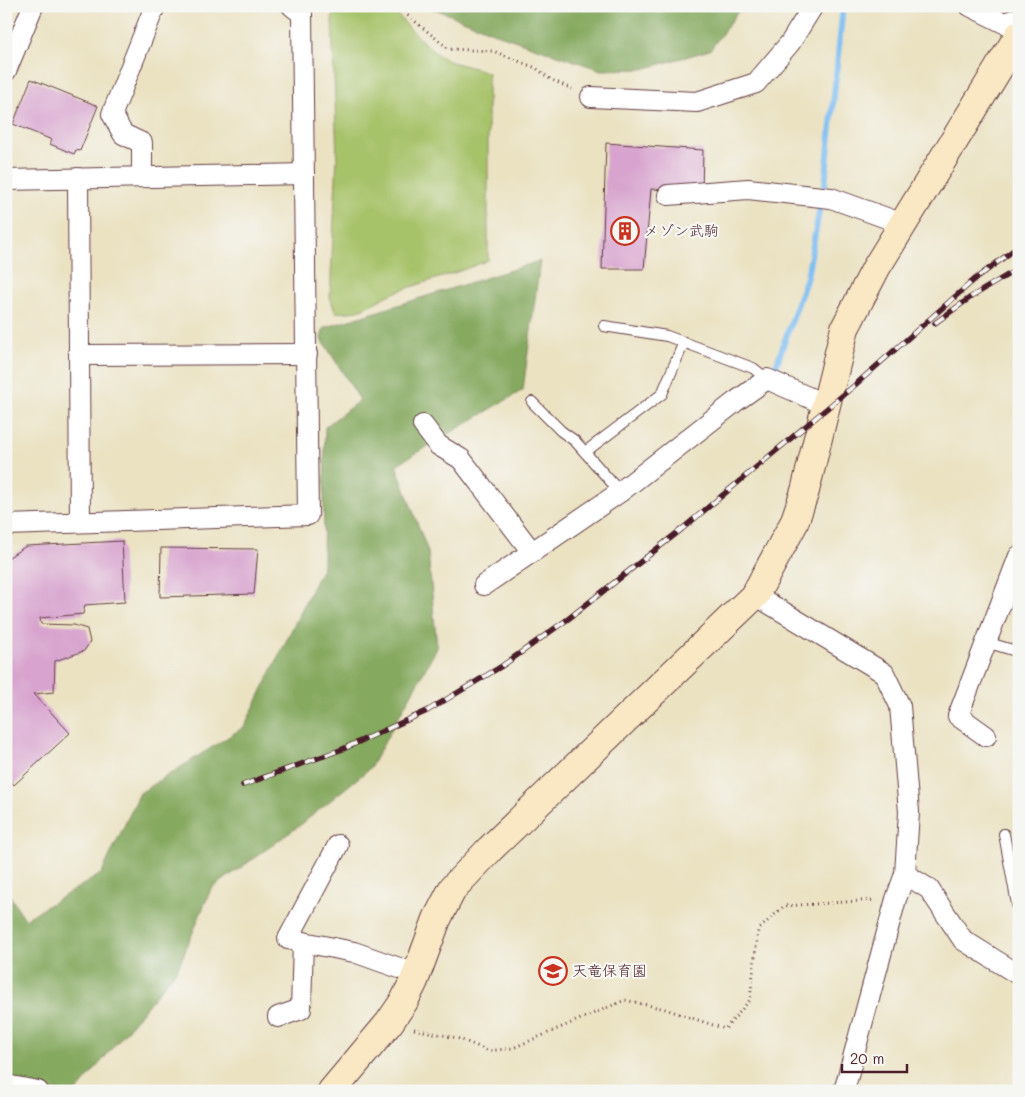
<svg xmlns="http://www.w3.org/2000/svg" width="1025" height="1097" viewBox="0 0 1025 1097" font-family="Mali,'Klee One',sans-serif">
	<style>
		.green { fill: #a7c36a; stroke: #78714a }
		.forest { fill: #85a95e; stroke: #686444 }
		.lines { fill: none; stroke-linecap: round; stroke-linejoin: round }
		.stream { stroke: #7ebef3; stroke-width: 6 }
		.building { fill: #d8a4cf }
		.lane-casing { stroke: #623c42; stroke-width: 12 }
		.street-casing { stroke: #623c42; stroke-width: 22 }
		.secondary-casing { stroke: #623c42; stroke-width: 30 }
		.path { stroke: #623c42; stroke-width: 3; stroke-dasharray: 1 4; stroke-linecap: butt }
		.lane { stroke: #fff; stroke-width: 10 }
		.street { stroke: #fff; stroke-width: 20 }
		.secondary { stroke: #fae7c3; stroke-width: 28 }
		.rail-casing { stroke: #4a1f2b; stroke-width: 5.5 }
		.rail { stroke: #f6f6f2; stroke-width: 4; stroke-dasharray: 11; stroke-linecap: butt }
		.labels { text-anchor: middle; stroke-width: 4.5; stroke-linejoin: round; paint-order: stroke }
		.poi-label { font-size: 15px; fill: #4a1f2b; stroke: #f6f6f2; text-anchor: start }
	</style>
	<rect width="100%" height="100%" fill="#f6f6f2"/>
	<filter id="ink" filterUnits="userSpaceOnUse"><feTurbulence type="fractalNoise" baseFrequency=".02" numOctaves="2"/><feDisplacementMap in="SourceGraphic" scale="10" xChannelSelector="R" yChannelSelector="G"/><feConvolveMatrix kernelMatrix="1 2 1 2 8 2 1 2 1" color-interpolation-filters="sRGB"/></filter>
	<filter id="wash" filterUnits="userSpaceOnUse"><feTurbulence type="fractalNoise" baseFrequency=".0096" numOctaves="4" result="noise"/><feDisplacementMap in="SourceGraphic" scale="20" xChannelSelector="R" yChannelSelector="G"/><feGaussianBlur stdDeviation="1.12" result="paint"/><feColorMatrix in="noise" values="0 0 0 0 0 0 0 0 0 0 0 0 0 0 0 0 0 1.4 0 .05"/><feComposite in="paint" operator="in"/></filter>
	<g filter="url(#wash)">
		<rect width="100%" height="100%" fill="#ebe2c2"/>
		<path class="green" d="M353,6L390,7C404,21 429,52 447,60C460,66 475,66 488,73V260C458,273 427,281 396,292C376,300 358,316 335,312L330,297L337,158L332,19C336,9 343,8 353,6Z"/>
		<g class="forest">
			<path d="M428,6H742L710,50L643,69L601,70L505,37Z"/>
			<path d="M540,261L523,390L396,465L428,552L437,648L370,768L303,823L211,889L178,968L77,1091H6V890L25,919L101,874L140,793L244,727L323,566L325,427L360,400L321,338L324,328Z"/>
		</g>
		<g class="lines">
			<g class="stream">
				<path d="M825,185L843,6"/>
				<path d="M776,366L807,277L820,207"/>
			</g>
		</g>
		<g id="blocks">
			<g class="building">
				<path d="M31,79L98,106L80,151L76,150L74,154L50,144L52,140L13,124Z"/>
				<path d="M606,143L703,150L702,192L651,189L644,269H602Z"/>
				<path d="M122,541L125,602L85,605L83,614L40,618L41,624L74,625L87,629L90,642L84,651L55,661L54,692L34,694L70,733L14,785L6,776V559L26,546Z"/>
				<path d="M161,548L258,549L254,594L160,597Z"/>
			</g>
		</g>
	</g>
	<g filter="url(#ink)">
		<use href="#blocks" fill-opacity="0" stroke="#623c42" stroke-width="1"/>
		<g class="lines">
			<defs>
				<g id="lane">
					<path d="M604,326L667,336L753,368L767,379"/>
					<path d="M532,402L561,431L575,441L620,492"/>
					<path d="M585,452L662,394L684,342"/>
					<path d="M986,642L1019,652"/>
					<path d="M1004,834L1019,915"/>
				</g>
				<g id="street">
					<path d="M970,6L1004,23L1019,18"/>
					<path d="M6,71L33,6"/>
					<path d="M591,97L697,102L756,83L790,43L813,6"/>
					<path d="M142,177V143L123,134L112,114L155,6"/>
					<path d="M78,178L80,522"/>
					<path d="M6,180L304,174"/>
					<path d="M668,195L748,189L831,198L892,220L902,226"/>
					<path d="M80,355L307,354"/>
					<path d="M423,425L438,445L461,459L532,552"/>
					<path d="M6,525L308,515L302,14L292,6"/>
					<path d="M484,585L620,492L735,402L767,379L826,405"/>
					<path d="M755,595L884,673L900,706L909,812L905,874L896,899L844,1091"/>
					<path d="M986,736L958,716L1019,556"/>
					<path d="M338,845L288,939L354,952L416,974"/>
					<path d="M905,874L929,889L963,940L1019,975"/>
					<path d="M278,1017L301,1009L303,942"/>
					<path d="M6,1085L38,1091"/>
				</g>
				<path id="secondary" d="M332,1091L389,1023L404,1001L414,981L437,919L453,888L490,849L755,595L794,523L805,491L845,328L876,268L1019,35"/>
			</defs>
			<use href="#lane" class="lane-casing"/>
			<use href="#street" class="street-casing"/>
			<use href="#secondary" class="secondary-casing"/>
			<g class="path">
				<path d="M396,6L449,49L493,51L536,68L550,79L572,89"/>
				<path d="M414,1029L457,1038L489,1051L513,1048L625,1000L665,1009L725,1029L750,1000L758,930L784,906L875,900"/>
			</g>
			<use href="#lane" class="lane"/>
			<use href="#street" class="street"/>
			<use href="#secondary" class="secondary"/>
			<defs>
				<g id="rail">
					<path d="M935,323L971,297L1019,268"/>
					<path d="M243,785L343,749L427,711L502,666L568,619L682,529L855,385L974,280L1019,246"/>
				</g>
			</defs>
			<use href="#rail" class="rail-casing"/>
			<use href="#rail" class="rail"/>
		</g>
	</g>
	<defs>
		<symbol id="building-ring" viewBox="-11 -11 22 22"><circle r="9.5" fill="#f6f6f2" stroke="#c8321e" stroke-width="1.5"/><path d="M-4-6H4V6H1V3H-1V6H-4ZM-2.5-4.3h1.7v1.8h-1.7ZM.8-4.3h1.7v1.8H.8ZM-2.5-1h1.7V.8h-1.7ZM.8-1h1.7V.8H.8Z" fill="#c8321e"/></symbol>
		<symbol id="school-ring" viewBox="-11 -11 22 22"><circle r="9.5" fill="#f6f6f2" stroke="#c8321e" stroke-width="1.5"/><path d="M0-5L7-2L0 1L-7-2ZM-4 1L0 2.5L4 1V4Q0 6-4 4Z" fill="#c8321e"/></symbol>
	</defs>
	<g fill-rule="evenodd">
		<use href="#building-ring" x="609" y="215" width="32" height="32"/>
		<use href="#school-ring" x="537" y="955" width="32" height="32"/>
	</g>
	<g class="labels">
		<g class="poi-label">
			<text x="644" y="236">メゾン武駒</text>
			<text x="572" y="976">天竜保育園</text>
		</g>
	</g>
	<rect width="1025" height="1097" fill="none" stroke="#f6f6f2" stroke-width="25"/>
	<path d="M842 1064v8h65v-8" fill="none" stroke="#4a1f2b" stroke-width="2.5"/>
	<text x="850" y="1064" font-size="15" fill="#4a1f2b" stroke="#f6f6f2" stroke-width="4" paint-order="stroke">20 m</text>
</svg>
